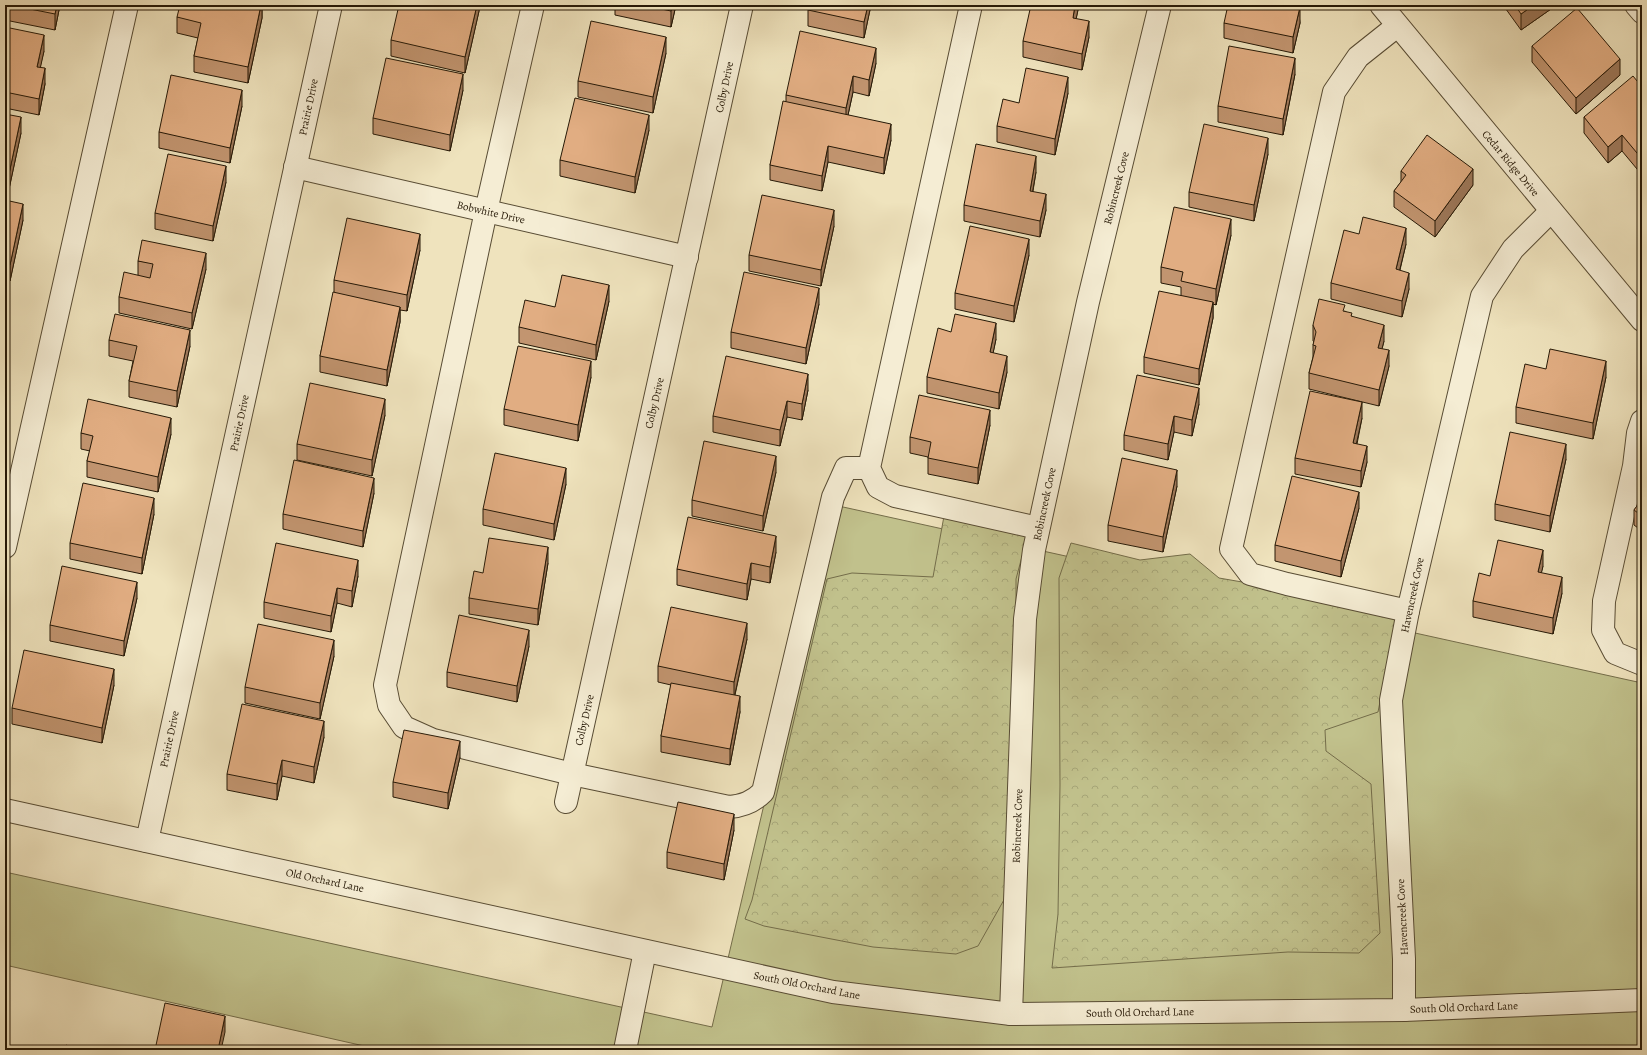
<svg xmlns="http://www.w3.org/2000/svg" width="1647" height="1055" viewBox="0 0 1647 1055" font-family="Alegreya,serif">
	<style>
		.green { fill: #c1c18c; stroke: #746d4a }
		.forest { fill: url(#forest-crowns); stroke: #746d4a }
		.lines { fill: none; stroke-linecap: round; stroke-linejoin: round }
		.minor-casing { stroke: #584c34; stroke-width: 24 }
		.minor { stroke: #f5edd4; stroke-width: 22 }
		.wall { fill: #c29570; stroke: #261907 }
		.shaded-wall { fill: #9e795b; stroke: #261907 }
		.building { fill: #e1ad82; stroke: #261907 }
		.labels { text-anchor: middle; stroke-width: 3; stroke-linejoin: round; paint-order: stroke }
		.street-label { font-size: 11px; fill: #261907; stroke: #f5edd4 }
	</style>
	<defs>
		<pattern id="forest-crowns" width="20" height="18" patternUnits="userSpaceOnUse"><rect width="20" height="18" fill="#c1c18c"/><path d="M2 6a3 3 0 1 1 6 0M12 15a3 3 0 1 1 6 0" fill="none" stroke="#a6a577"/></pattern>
	</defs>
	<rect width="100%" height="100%" fill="#efe3bd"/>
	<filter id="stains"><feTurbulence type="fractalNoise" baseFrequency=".005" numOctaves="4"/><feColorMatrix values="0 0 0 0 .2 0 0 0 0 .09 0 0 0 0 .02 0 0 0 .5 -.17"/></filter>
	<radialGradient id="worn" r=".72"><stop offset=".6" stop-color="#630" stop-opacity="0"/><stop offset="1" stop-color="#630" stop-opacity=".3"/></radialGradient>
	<path class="green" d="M834,505L1642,683V1050H382L5,965V872L712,1027Z"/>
	<g class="forest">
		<path d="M944,516L1028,534L1016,579V617L1005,898L978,946L956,954L873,947L764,926L745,919L752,900L827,579L852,573L933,577Z"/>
		<path d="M1071,543L1140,560L1190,554L1219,578L1271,587L1396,619L1378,712L1325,730L1326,751L1371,784L1380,933L1359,953L1288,952L1052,968L1058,914L1060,785L1059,578Z"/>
	</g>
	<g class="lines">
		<defs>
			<g id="minor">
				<path d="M533,5L486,211L385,685L389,705L404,727L433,740L572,774L729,807C743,806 753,802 763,792L833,497L846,468H869"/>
				<path d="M971,5L869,468L878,487L895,496L1038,528"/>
				<path d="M1381,5L1642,320"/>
				<path d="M1636,5L1642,12"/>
				<path d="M1397,26L1358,57L1334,92L1231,549L1250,574L1287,584L1408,611"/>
				<path d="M295,167L687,257"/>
				<path d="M1642,421L1638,433L1634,466L1604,601L1603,630L1615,653L1642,664"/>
				<path d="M5,547L127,5"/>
				<path d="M566,802L742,5"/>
				<path d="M5,810L833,992L1011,1014L1404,1010L1642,1000"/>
				<path d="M147,841L331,5"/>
				<path d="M1404,1010V959L1391,700L1408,611L1482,296L1513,249L1551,211"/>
				<path d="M1011,1014L1025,619L1034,550L1088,302L1160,5"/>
				<path d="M625,1050L645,951"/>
			</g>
		</defs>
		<use href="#minor" class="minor-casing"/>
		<use href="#minor" class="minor"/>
	</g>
	<g class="wall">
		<path d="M5,5H60L55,30L5,20Z"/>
		<path d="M262,5V18L248,83L194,72V56L198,38L177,33V17Z"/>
		<path d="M479,5V11L465,73L391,56V40Z"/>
		<path d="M615,5H676L671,27L615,15Z"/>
		<path d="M809,5H871L864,38L808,26V10Z"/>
		<path d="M1079,5L1076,19L1089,37L1082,70L1023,57V41Z"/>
		<path d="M1503,5H1551V9L1521,30Z"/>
		<path d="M1298,7L1300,23L1293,53L1224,38V23Z"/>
		<path d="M5,27L44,51L40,67L45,84L39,115L5,108Z"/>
		<path d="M1532,46L1620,75L1576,114L1532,62Z"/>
		<path d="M666,53L653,113L578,97V81Z"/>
		<path d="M876,63L869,96L853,92L848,115L891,140L884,174L828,162L822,191L770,180V165L786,101V95Z"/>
		<path d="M1295,74L1283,135L1218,122V106Z"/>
		<path d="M1642,87V175L1622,151L1608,163L1584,133V117Z"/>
		<path d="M463,90L450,151L373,134V118Z"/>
		<path d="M1068,93L1055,155L997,142V126L1019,103Z"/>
		<path d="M242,106L230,163L159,148V132Z"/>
		<path d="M5,114L21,133L9,189H5Z"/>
		<path d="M649,130L635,193L560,176V160Z"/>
		<path d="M1268,154L1254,221L1189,207V192Z"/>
		<path d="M1401,171L1473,185L1435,237L1394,207V191L1401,182Z"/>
		<path d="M1036,172L1033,191L1046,210L1040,237L964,221V205Z"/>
		<path d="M226,182L213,241L155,229V213Z"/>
		<path d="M5,200L23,220L10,281L5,280Z"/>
		<path d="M834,226L821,286L749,271V255Z"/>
		<path d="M1359,234L1406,244L1400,270L1409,289L1402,317L1331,299V283Z"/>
		<path d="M1231,235L1216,305L1213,304V318L1199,385L1144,373V357L1181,295V287L1161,283V267Z"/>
		<path d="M420,250L407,311L400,310V322L387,386L320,372V356L334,292V280Z"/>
		<path d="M1029,255L1014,322L955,309V293Z"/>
		<path d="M138,261L206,269L192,329L119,313V297L138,275Z"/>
		<path d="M609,301L596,360L519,343V327L555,307Z"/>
		<path d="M819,304L806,364L731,348V332Z"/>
		<path d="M1345,311L1384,341L1382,349L1389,366L1379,406L1309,389V373L1313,357V345L1314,342L1313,341V325Z"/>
		<path d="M951,332L996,339L993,353L1007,372L999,409L927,393V377Z"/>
		<path d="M109,340L190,346L177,407L129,397V381L133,361L109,356Z"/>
		<path d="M1546,369L1606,377L1593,439L1516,423V407Z"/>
		<path d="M591,377L578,441L504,425V409Z"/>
		<path d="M808,390L802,420L787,417L780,446L713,432V416Z"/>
		<path d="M1199,404L1192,436L1174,432L1168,460L1124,450V435Z"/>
		<path d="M385,415L372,476L297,460V444Z"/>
		<path d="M1362,418L1357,444L1367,462L1361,487L1295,474V458Z"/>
		<path d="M990,425L978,484L928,474V457L910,453V437Z"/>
		<path d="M81,433L171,434L158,492L87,477V461L90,451L81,449Z"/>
		<path d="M1566,459L1550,532L1495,520V504Z"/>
		<path d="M776,472L763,531L692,516V500Z"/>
		<path d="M566,484L554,540L483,525V509Z"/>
		<path d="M1177,486L1163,552L1108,541V525Z"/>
		<path d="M374,493L363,547L283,529V514Z"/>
		<path d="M1642,499V531L1634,525V510Z"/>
		<path d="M1359,508L1341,577L1275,561V545Z"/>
		<path d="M154,514L142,574L70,559V543Z"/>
		<path d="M776,552L770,583L751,579L747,600L677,585V569Z"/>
		<path d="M548,563L538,625L469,614V598L483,573Z"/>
		<path d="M1543,566L1541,573L1562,593L1553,634L1473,617V601L1490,576Z"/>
		<path d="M358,576L352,607L337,603L331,632L264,618V602Z"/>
		<path d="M137,598L124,656L50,641V625Z"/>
		<path d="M747,639L735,695L740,712L730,765L661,752V736L671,685L658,682V666Z"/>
		<path d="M529,646L517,702L447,687V672Z"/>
		<path d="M334,656L320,719L245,703V687Z"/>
		<path d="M114,685L102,743L12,724V708Z"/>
		<path d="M324,737L314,783L282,776L277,800L227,790V774Z"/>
		<path d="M460,757L448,809L393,797V782Z"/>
		<path d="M734,830L724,880L667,868V852Z"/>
	</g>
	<g class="shaded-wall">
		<path d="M57,5H60L55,30V14Z"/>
		<path d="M261,5H262V18L248,83V67Z"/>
		<path d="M477,5H479V11L465,73V57Z"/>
		<path d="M672,5H676L671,27V11Z"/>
		<path d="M868,5H871L864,38V22Z"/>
		<path d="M1075,5H1079L1073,34V18Z"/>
		<path d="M1534,5H1551V9L1521,30V14Z"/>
		<path d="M1300,7V23L1293,53V37Z"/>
		<path d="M1089,21V37L1082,70V54Z"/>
		<path d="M44,35V51L37,83V67Z"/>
		<path d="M666,37V53L653,113V97Z"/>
		<path d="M876,48V63L869,96V80Z"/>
		<path d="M1295,58V74L1283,135V119Z"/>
		<path d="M1620,59V75L1576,114V98Z"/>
		<path d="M45,68V84L39,115V99Z"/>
		<path d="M463,74V90L450,151V135Z"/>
		<path d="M853,76V92L846,124V108Z"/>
		<path d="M1068,77V93L1055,155V139Z"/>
		<path d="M242,90V106L230,163V148Z"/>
		<path d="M649,115V130L635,193V177Z"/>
		<path d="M21,117V133L9,189V174Z"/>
		<path d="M891,124V140L884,174V158Z"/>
		<path d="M1622,135V151L1608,163V147Z"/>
		<path d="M1268,138V154L1254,221V205Z"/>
		<path d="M828,146V162L822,191V176Z"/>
		<path d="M1036,156V172L1030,206V191Z"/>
		<path d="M226,166V182L213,241V226Z"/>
		<path d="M1473,169V185L1435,237V221Z"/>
		<path d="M1046,194V210L1040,237V221Z"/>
		<path d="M23,204V220L10,281V265Z"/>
		<path d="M834,210V226L821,286V270Z"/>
		<path d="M1231,219V235L1216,305V289Z"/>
		<path d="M1406,228V244L1396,285V269Z"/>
		<path d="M420,234V250L407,311V295Z"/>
		<path d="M1029,239V255L1014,322V306Z"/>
		<path d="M206,253V269L192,329V313Z"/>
		<path d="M1409,273V289L1402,317V301Z"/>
		<path d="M8,283V299L5,314V298Z"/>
		<path d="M609,285V301L596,360V345Z"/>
		<path d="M819,288V304L806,364V348Z"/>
		<path d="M1213,302V318L1199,385V369Z"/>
		<path d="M400,307V322L387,386V370Z"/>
		<path d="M996,323V339L990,368V352Z"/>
		<path d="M1384,325V341L1378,364V348Z"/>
		<path d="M190,330V346L177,407V391Z"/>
		<path d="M1389,350V366L1379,406V390Z"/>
		<path d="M1007,356V372L999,409V393Z"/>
		<path d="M591,361V377L578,441V425Z"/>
		<path d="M1606,361V377L1593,439V423Z"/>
		<path d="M808,374V390L802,420V404Z"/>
		<path d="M1199,388V404L1192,436V420Z"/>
		<path d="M385,399V415L372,476V460Z"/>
		<path d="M787,401V417L780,446V430Z"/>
		<path d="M1362,402V418L1353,459V443Z"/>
		<path d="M990,410V425L978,484V468Z"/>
		<path d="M1174,416V432L1168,460V444Z"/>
		<path d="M171,418V434L158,492V477Z"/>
		<path d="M1566,444V459L1550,532V516Z"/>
		<path d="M1367,446V462L1361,487V471Z"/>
		<path d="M776,456V472L763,531V516Z"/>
		<path d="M566,468V484L554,540V524Z"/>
		<path d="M1177,470V486L1163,552V537Z"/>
		<path d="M374,478V493L363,547V531Z"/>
		<path d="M1359,492V508L1341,577V561Z"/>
		<path d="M154,498V514L142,574V558Z"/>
		<path d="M776,536V552L770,583V567Z"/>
		<path d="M548,547V563L538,625V609Z"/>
		<path d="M1543,550V566L1538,588V572Z"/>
		<path d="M358,560V576L352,607V591Z"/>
		<path d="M751,563V579L747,600V584Z"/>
		<path d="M1562,577V593L1553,634V618Z"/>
		<path d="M137,582V598L124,656V641Z"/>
		<path d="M337,588V603L331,632V616Z"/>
		<path d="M747,623V639L734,698V682Z"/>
		<path d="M529,630V646L517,702V686Z"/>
		<path d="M334,640V656L320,719V703Z"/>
		<path d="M114,669V685L102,743V728Z"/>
		<path d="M740,696V712L730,765V749Z"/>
		<path d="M324,721V737L314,783V767Z"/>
		<path d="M460,741V757L448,809V793Z"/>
		<path d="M282,760V776L277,800V784Z"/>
		<path d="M734,814V830L724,880V864Z"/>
		<path d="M225,1016V1032L221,1050H218Z"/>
	</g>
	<g class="building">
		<path d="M10,5H57L55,14Z"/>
		<path d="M180,5H261L248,67L194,56L201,23L177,17Z"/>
		<path d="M399,5H477L465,57L391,40Z"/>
		<path d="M643,5H672L671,11Z"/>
		<path d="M809,5H868L864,22L808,10Z"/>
		<path d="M1031,5H1075L1073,18L1089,21L1082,54L1023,41Z"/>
		<path d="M1228,5H1295V6L1300,7L1293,37L1224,23Z"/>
		<path d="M1515,5H1534L1521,14Z"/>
		<path d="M1577,8L1620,59L1576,98L1532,46Z"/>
		<path d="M591,21L666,37L653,97L578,81Z"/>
		<path d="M5,27L44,35L37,67L45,68L39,99L5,92Z"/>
		<path d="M800,31L876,48L869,80L853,76L846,108L786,95Z"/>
		<path d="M1229,46L1295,58L1283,119L1218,106Z"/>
		<path d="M386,58L463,74L450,135L373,118Z"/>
		<path d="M1026,68L1068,77L1055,139L997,126L1003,99L1019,103Z"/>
		<path d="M171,75L242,90L230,148L159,132Z"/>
		<path d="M1633,76L1642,87V159L1622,135L1608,147L1584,117Z"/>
		<path d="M575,98L649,115L635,177L560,160Z"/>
		<path d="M783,101L891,124L884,158L828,146L822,176L770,165Z"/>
		<path d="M5,114L21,117L9,174L5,173Z"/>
		<path d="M1204,124L1268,138L1254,205L1189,192Z"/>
		<path d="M1427,135L1473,169L1435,221L1394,191L1406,175L1401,171Z"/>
		<path d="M976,144L1036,156L1030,191L1046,194L1040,221L964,205Z"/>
		<path d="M168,154L226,166L213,226L155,213Z"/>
		<path d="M762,195L834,210L821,270L749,255Z"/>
		<path d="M5,200L23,204L10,265L5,264Z"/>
		<path d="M1174,207L1231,219L1216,289L1181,281L1183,272L1161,267Z"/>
		<path d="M1363,217L1406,228L1396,269L1409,273L1402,301L1331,283L1344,230L1359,234Z"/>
		<path d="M347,218L420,234L407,295L334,280Z"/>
		<path d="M970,226L1029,239L1014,306L955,293Z"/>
		<path d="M142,240L206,253L192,313L119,297L124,272L150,278L153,264L138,261Z"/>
		<path d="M744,272L819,288L806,348L731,332Z"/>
		<path d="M562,275L609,285L596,345L519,327L525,300L555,307Z"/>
		<path d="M5,282L8,283L5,298Z"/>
		<path d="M1159,291L1213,302L1199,369L1144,357Z"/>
		<path d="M333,292L400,307L387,370L320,356Z"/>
		<path d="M1319,299L1345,305L1343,311L1352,313L1351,316L1384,325L1378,348L1389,350L1379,390L1309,373L1316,346L1313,345L1316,332L1313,325Z"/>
		<path d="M115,314L190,330L177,391L129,381L137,346L109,340Z"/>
		<path d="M955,314L996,323L990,352L1007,356L999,393L927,377L938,328L951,332Z"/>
		<path d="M518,346L591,361L578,425L504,409Z"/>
		<path d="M1550,349L1606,361L1593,423L1516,407L1525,364L1546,369Z"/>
		<path d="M726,356L808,374L802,404L787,401L780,430L713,416Z"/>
		<path d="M1137,375L1199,388L1192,420L1174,416L1168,444L1124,435Z"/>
		<path d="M310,383L385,399L372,460L297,444Z"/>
		<path d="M1310,391L1362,402L1353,443L1367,446L1361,471L1295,458Z"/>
		<path d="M919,395L990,410L978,468L928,458L931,442L910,437Z"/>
		<path d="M88,399L171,418L158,477L87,461L93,436L81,433Z"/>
		<path d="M1510,432L1566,444L1550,516L1495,504Z"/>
		<path d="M704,441L776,456L763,516L692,500Z"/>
		<path d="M495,453L566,468L554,524L483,509Z"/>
		<path d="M1122,458L1177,470L1163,537L1108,525Z"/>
		<path d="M294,460L374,478L363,531L283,514Z"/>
		<path d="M1292,476L1359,492L1341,561L1275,545Z"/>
		<path d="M83,483L154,498L142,558L70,543Z"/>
		<path d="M1642,499V516L1634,510Z"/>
		<path d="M688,517L776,536L770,567L751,563L747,584L677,569Z"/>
		<path d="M489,538L548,547L538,609L469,598L474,571L483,573Z"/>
		<path d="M1498,540L1543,550L1538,572L1562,577L1553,618L1473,601L1479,573L1490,576Z"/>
		<path d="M276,543L358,560L352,591L337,588L331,616L264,602Z"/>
		<path d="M62,566L137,582L124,641L50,625Z"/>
		<path d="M671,607L747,623L734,682L658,666Z"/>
		<path d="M459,615L529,630L517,686L447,672Z"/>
		<path d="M258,624L334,640L320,703L245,687Z"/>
		<path d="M24,650L114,669L102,728L12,708Z"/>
		<path d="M671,683L740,696L730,749L661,736Z"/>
		<path d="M242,704L324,721L314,767L282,760L277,784L227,774Z"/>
		<path d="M404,730L460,741L448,793L393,782Z"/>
		<path d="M678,802L734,814L724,864L667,852Z"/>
		<path d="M165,1003L225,1016L218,1050H155Z"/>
		<path d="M66,1045L77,1050H64Z"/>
	</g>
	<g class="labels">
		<g class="street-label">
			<text transform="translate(724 87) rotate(-78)" y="4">Colby Drive</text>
			<text transform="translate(308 107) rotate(-78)" y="4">Prairie Drive</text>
			<text transform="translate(1511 163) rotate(50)" y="4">Cedar Ridge Drive</text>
			<text transform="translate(1116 188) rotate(-76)" y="4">Robincreek Cove</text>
			<text transform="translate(491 212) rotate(13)" y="4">Bobwhite Drive</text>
			<text transform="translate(654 403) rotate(-77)" y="4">Colby Drive</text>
			<text transform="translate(239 423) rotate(-78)" y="4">Prairie Drive</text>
			<text transform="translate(1044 504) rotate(-78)" y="4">Robincreek Cove</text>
			<text transform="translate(1412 595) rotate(-78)" y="4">Havencreek Cove</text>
			<text transform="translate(584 720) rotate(-77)" y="4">Colby Drive</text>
			<text transform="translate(169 739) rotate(-78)" y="4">Prairie Drive</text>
			<text transform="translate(1017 826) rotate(-88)" y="4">Robincreek Cove</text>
			<text transform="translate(325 880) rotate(12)" y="4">Old Orchard Lane</text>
			<text transform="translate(1402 917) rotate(-93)" y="4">Havencreek Cove</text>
			<text transform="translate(807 985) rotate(11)" y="4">South Old Orchard Lane</text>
			<text transform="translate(1464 1007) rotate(-2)" y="4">South Old Orchard Lane</text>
			<text transform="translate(1140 1012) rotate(-1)" y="4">South Old Orchard Lane</text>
		</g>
	</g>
	<rect width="1647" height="1055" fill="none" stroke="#efe3bd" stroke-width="20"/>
	<rect x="6" y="6" width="1635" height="1043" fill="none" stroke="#261907" stroke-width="2"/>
	<rect x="10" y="10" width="1627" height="1035" fill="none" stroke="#261907"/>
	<rect width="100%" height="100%" filter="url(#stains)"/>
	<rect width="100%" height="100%" fill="url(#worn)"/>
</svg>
